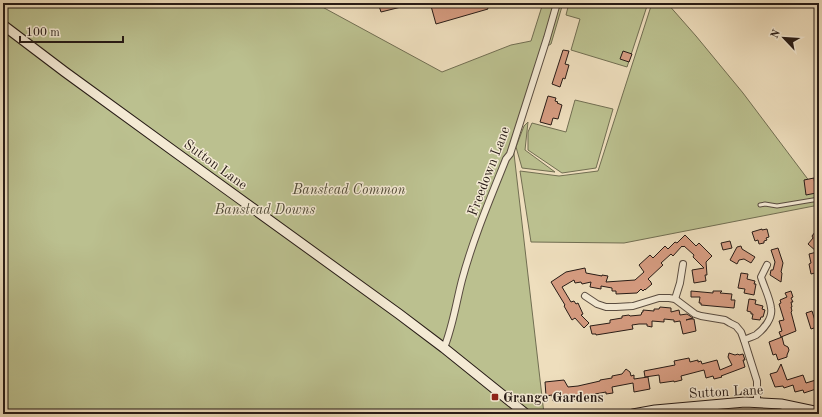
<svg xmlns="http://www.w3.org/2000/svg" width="822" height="417" viewBox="0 0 822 417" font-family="'Old Standard TT',serif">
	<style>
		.green { fill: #bbc08f; stroke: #716e52 }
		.building { fill: #d69c81; stroke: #271b16 }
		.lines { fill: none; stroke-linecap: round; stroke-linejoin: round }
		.service-casing { stroke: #594c40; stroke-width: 5 }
		.minor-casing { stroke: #594c40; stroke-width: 8 }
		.secondary-casing { stroke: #271b16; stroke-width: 11 }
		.service { stroke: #f4ead4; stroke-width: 3 }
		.minor { stroke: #f4ead4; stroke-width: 6 }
		.secondary { stroke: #f4ead4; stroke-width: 9 }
		.poi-dot { fill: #8f2418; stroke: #f4ead4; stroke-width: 1.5 }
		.labels { text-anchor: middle; stroke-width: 3; stroke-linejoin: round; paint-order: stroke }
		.street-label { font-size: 14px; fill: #271b16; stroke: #f4ead4 }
		.park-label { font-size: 14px; font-style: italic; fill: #534d3a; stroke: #f4ead4 }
		.poi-label { font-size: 14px; font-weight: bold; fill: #271b16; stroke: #f4ead4; text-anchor: start }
	</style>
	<rect width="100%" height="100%" fill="#eedebd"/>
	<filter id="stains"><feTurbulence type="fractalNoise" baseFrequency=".005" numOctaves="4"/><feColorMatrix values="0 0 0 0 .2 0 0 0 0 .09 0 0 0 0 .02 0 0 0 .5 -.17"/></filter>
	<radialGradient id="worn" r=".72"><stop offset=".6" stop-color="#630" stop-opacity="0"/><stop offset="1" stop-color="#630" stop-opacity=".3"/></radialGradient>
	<g class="green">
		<path d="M3,3H315L442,72L511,45L531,41L543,3H563L551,44L544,48L513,145L544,414H3Z"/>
		<path d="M569,3H648L627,67L571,50L580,19L566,15Z"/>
		<path d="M652,3H667L696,36L743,93L819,194V205L624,243L531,242L520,171L559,176L598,171Z"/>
		<path d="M575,100L613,109L596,168L562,173L528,150V132L532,123L566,132Z"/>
		<path d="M528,122L525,150L555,172L522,168L516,147L524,126Z"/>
	</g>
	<g class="building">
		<path d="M378,3H409V5L381,12Z"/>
		<path d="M440,3H486L488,9L436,24L431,6Z"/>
		<path d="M563,50L569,51L565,64L569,65L565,79L563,78L560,87L552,84Z"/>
		<path d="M623,51L632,54L629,62L620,59Z"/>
		<path d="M548,96L556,98L555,101L558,102L557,103L562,105L558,119L553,118L551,125L540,122Z"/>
		<path d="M814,178L816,193L806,195L804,180Z"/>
		<path d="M762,229V230L767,229L769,237L766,238L767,240L764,241V243L759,244L758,240L755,241L752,232Z"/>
		<path d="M819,231V272L811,274L809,264L811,263L809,254L817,252L808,244L813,238L812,236L815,232L817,233Z"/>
		<path d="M685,235L696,246L699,243L712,256L706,262L707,275H705L706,281L694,283L692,270L704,268L693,257L694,255L684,246L683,247L682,246L673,256L671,254L661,263L663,265L648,279L651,282V283L652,284L645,290V289L643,291L641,289L637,293L616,294V291H612V288L601,286V289L590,287L591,282L582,284L581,282L575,283L574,280L562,287L571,302L574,301L576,304L578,303L583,314L581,315L589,323L584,328L575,318L572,320L564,306L565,305L551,282L566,272L585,268L586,273L602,276V275L608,276L606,282L635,280L644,272L639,265L650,255L653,258L665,246L668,249L675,242L677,243Z"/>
		<path d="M730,241L732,248L723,250L721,243Z"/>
		<path d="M741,246L742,249L755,257L751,263L744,259L739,260L737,264L730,260L737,247Z"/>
		<path d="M778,248L783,263L781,272L782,273L781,282L770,275L771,270H773L775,262L771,250Z"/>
		<path d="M741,273L748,274L747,279L755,281L754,284H756L754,295L744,293L745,289L738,288Z"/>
		<path d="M691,291L713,293V291H722L720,293L732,294L731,300H735L734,308L701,305V303H699L700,297H691Z"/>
		<path d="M791,291L793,297L791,298L793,302H791L792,307H791L792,311L791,312L796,331L781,337L779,332L782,331L779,321L784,320L779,304L781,303L780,300L787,297L785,293Z"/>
		<path d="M749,299L756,300L755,304L763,306L762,309L765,310L763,317H761L760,320L752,319L753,314H751V312L747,311Z"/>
		<path d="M660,307L671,308V312L679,310L680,315L687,314L693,318L686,320L690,319H694L696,331L683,334L680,321L674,322V320L664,319V322L652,321V327L647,326V324H639L632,325L633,329L596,335V334H592L590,326L610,323V320L622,318V316L629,315L630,316L641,315L642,312H643V310L654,311V309H659Z"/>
		<path d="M812,311L817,327L811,329L806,313Z"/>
		<path d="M782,337L784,345L788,347L789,350L787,355V357L778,360L776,354L773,355L769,342Z"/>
		<path d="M729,353L735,355L738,354L739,355L743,354L745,360H743L745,367L721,376L722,377L714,379L713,376L706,378L704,370L681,376L682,380L674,382V381L660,383L659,375L645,377L644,371L675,365L674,361L689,358L690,362L698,360V362L701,361L702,364L717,360L720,370L732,365L728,357Z"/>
		<path d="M781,364L787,380L803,375L806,383L819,379V388L804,393L803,390L795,392L793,385L784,388L783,386L775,387L770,374L777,372Z"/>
		<path d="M626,369L630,372L631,376L634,375V379L648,377L650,389L634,392L633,383L612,387L613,393L606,394V392L595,394L596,395L591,396V397L578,399L553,401L552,395L546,396L545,382L564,380L568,387L578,386L600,381V380L612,378V376L622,374Z"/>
	</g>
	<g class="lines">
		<defs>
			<path id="service" d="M760,205L765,204L777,206L819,199"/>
			<g id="minor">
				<path d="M585,296L597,304L606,307H616L633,306L659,298H669L675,299L695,314L701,316L725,320L730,323L736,326L741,332L744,340L757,381V402"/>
				<path d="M675,299L680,283L683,264"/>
				<path d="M744,340C748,338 752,337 756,335C764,329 773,318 771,308C770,298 764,287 761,277L767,265"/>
				<path d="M444,348C453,326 456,303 462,280C473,239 490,199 506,159L510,154L547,38L557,3"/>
			</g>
			<g id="secondary">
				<path d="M3,25L65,72L175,152L399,314L444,348L526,414"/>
				<path d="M633,414L655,410L745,402L781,404L819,412"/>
			</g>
		</defs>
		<use href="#service" class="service-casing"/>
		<use href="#minor" class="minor-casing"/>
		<use href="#secondary" class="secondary-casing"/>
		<use href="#service" class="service"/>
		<use href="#minor" class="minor"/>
		<use href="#secondary" class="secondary"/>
	</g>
	<rect class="poi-dot" x="491" y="393" width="8" height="8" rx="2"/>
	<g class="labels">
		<g class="street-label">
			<text transform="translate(216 164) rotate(36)" y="5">Sutton Lane</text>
			<text transform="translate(488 171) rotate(-69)" y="5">Freedown Lane</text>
			<text transform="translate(726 391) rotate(-3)" y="5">Sutton Lane</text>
		</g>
		<g class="park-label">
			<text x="349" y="194">Banstead Common</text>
			<text x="265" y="214">Banstead Downs</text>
		</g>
		<g class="poi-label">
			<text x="503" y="402">Grange Gardens</text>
		</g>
	</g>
	<rect width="822" height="417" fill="none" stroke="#eedebd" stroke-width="16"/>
	<rect x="4" y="4" width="814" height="409" fill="none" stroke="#271b16" stroke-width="2"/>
	<rect x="8" y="8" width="806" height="401" fill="none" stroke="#271b16"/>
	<g transform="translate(784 38) rotate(295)" stroke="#f4ead4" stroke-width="3" paint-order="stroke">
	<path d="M0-3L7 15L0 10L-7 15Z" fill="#271b16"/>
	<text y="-6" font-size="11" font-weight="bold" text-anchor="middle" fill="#271b16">N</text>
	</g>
	<path d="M20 36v6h103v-6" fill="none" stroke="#271b16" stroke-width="2"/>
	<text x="26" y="36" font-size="12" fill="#271b16" stroke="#f4ead4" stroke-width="3" paint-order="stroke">100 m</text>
	<rect width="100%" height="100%" filter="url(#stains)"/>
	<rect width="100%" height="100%" fill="url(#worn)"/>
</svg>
